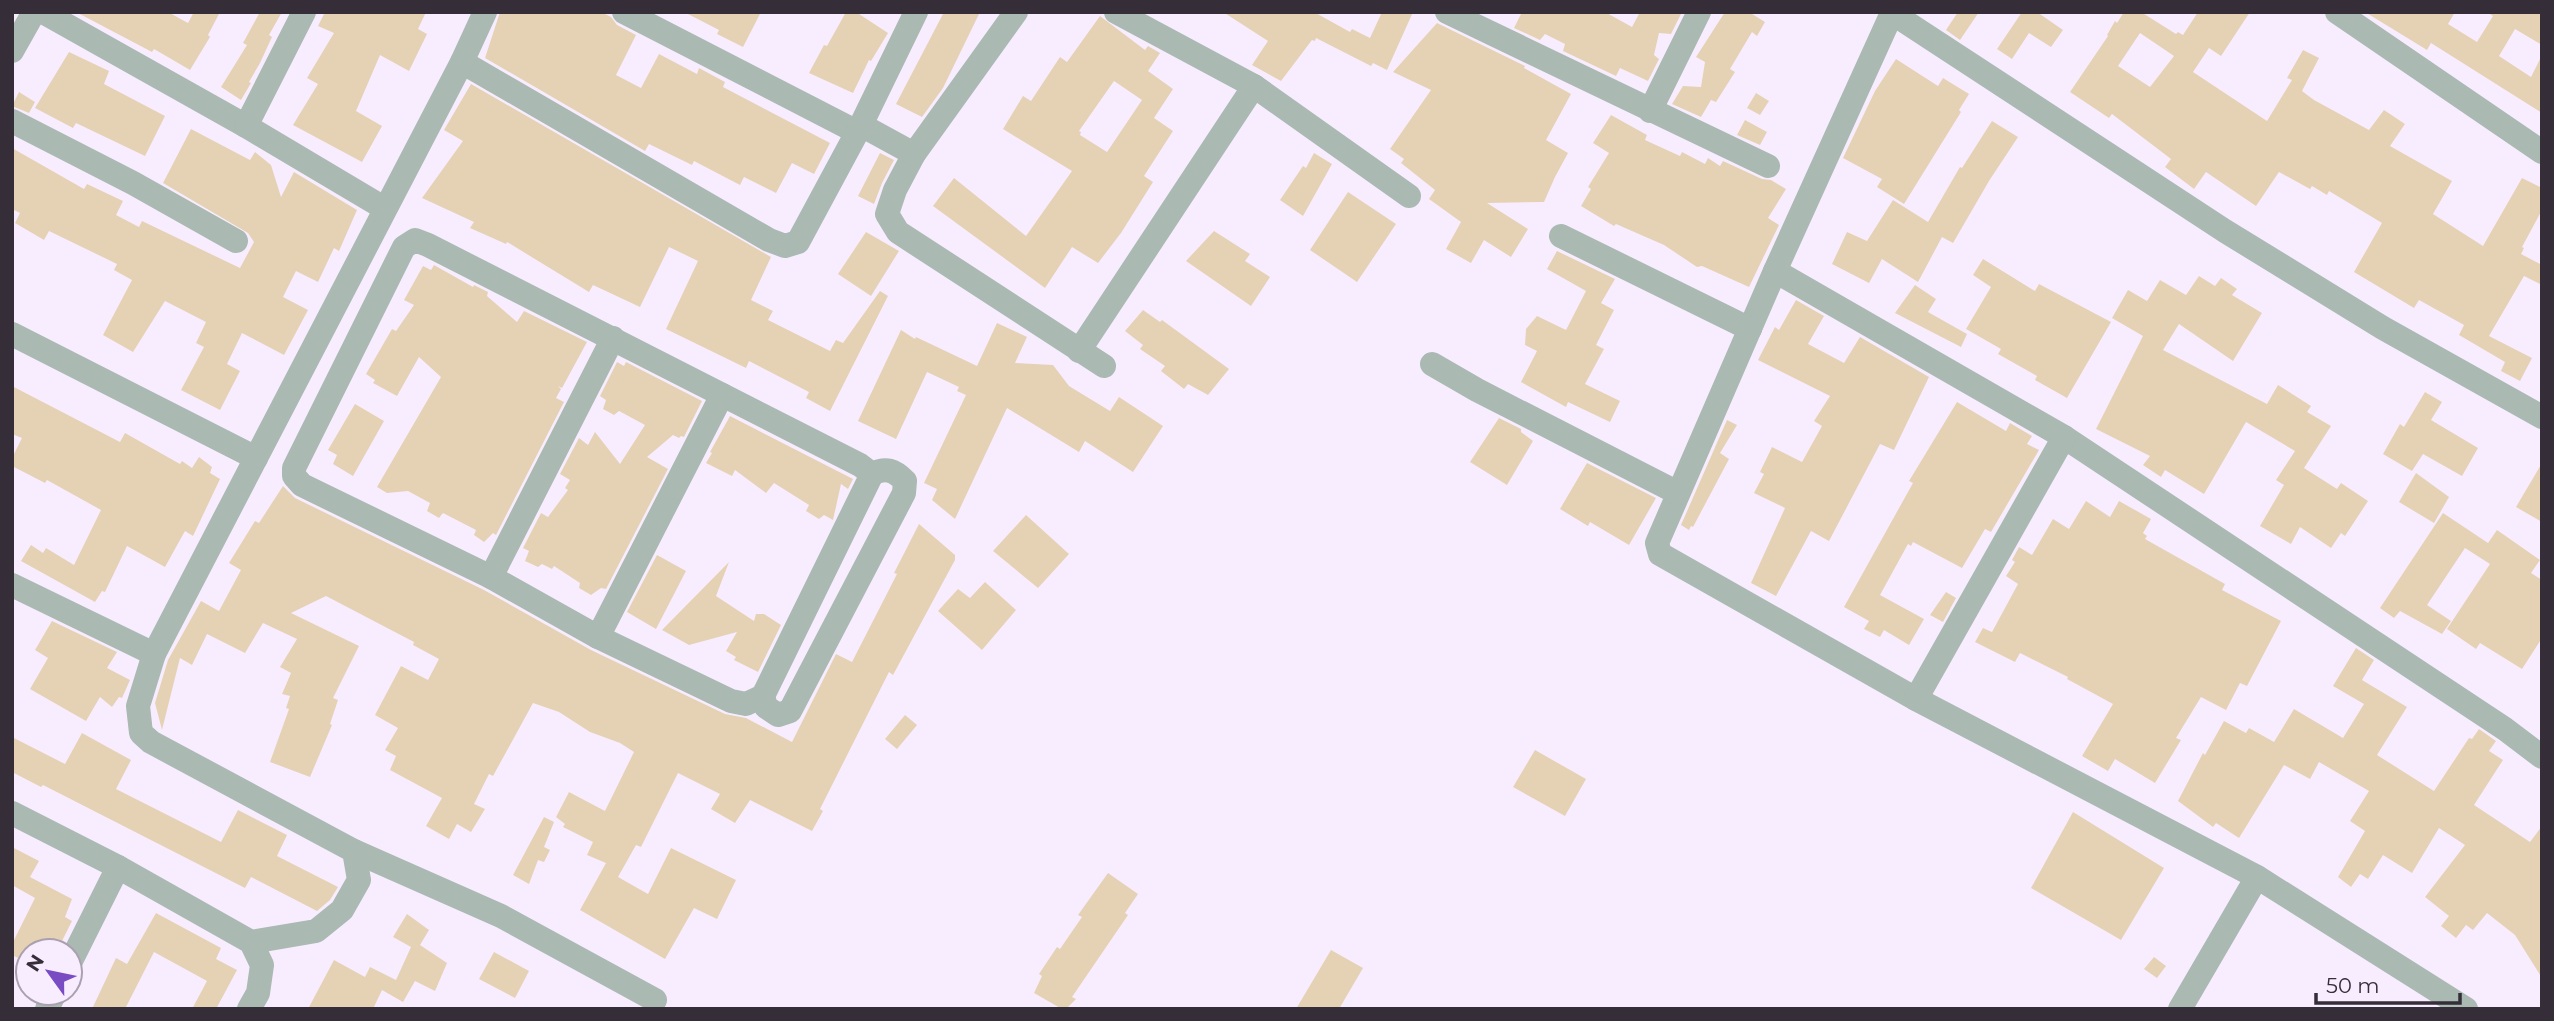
<svg xmlns="http://www.w3.org/2000/svg" width="2554" height="1021" viewBox="0 0 2554 1021" font-family="Montserrat,sans-serif">
	<style>
		.building { fill: #e5d2b5; fill-rule: evenodd }
		.lines { fill: none; stroke-linecap: round; stroke-linejoin: round }
		.minor { stroke: #aab9b1; stroke-width: 24 }
	</style>
	<rect width="100%" height="100%" fill="#f8edff"/>
	<g class="building">
		<path d="M76,12H168L188,23L194,12H220L208,35L210,37L190,70L154,49L152,52Z"/>
		<path d="M260,12H282L269,35L272,37L260,63L249,82L251,83L241,100L221,87L247,45L243,43Z"/>
		<path d="M325,12H426L418,29L427,34L409,71L380,55L356,111L382,126L362,162L293,125L318,84L307,78L334,33L318,26Z"/>
		<path d="M500,12H601L611,17L617,25L636,35L616,75L641,88L659,54L697,74L699,68L725,82L723,87L830,143L814,174L792,163L776,193L744,177L740,185L694,161L692,165L649,144L645,151L485,58Z"/>
		<path d="M684,12H761L743,47L717,34L719,30Z"/>
		<path d="M846,12H856L888,33L871,61L869,60L853,93L809,73L824,45L827,46Z"/>
		<path d="M944,12H980L943,88L922,117L896,104Z"/>
		<path d="M1223,12H1314L1350,32L1352,29L1370,38L1382,12H1413L1387,70L1373,63L1371,66L1316,38L1315,41L1312,40L1281,81L1252,65L1268,41Z"/>
		<path d="M1522,12H1605L1632,27L1640,12H1682L1671,34L1659,33L1654,55L1659,59L1648,81L1620,68L1616,76L1563,51L1565,44L1545,34L1540,40L1514,28Z"/>
		<path d="M1725,12H1749L1765,22L1757,36L1752,32L1730,69L1735,72L1716,102L1711,100L1701,117L1672,104L1683,86L1701,87L1705,62L1696,57Z"/>
		<path d="M1958,12H1979L1960,40L1946,30Z"/>
		<path d="M2022,12H2037L2063,30L2051,47L2029,33L2012,59L1997,49Z"/>
		<path d="M2124,12H2141L2176,34L2178,32L2183,35L2198,12H2250L2221,56L2209,48L2193,72L2267,121L2292,80L2287,78L2303,50L2319,58L2302,91L2314,100L2369,130L2384,110L2405,124L2390,146L2452,181L2433,214L2483,246L2522,178L2542,188V210L2522,247L2524,248L2521,254L2542,265V285L2524,276L2489,336L2532,358L2520,381L2501,371L2505,362L2459,335L2464,325L2419,300L2414,308L2354,272L2382,223L2329,191L2327,195L2312,186L2310,189L2279,172L2256,206L2206,172L2194,189L2165,167L2171,159L2112,114L2109,118L2070,92L2108,36L2107,35L2115,21L2117,23ZM2140,33L2174,56L2150,87L2118,66Z"/>
		<path d="M2365,12H2455L2448,24L2477,42L2493,16L2487,12H2542V45L2515,29L2499,56L2531,77L2542,55V113L2431,43L2427,50Z"/>
		<path d="M1100,16L1145,50L1148,46L1160,53L1148,71L1173,89L1154,118L1173,131L1144,176L1153,182L1121,233L1098,263L1072,247L1045,288L933,206L954,178L1026,236L1072,171L1003,129L1023,96L1031,101L1060,57L1067,62ZM1114,81L1142,100L1107,152L1080,135L1081,132L1079,131Z"/>
		<path d="M1437,23L1525,66L1524,68L1571,94L1546,140L1568,153L1555,177L1544,202L1487,203L1528,229L1511,257L1484,240L1471,263L1446,249L1461,222L1429,199L1435,190L1401,163L1404,159L1390,149L1431,90L1393,72Z"/>
		<path d="M69,52L109,71L104,84L165,116L145,156L76,123L73,128L35,108Z"/>
		<path d="M1896,59L1938,86L1943,78L1969,94L1959,110L1961,112L1904,204L1877,187L1882,179L1843,158L1875,91Z"/>
		<path d="M471,84L771,257L751,300L773,311L768,320L830,351L836,340L843,343L880,291L888,296L830,411L806,398L809,392L749,361L746,368L666,329L698,261L669,247L640,307L593,285L589,292L507,242L506,244L470,228L474,222L422,198L463,141L444,130Z"/>
		<path d="M19,92L35,102L29,113L12,106Z"/>
		<path d="M1756,93L1769,101L1760,115L1747,108Z"/>
		<path d="M1611,115L1647,135L1645,140L1680,156L1682,152L1705,164L1708,158L1720,166L1723,161L1762,179L1771,180L1786,189L1768,218L1779,225L1749,287L1702,266L1697,267L1664,245L1616,224L1614,226L1581,206L1591,189L1588,187L1609,153L1593,143Z"/>
		<path d="M1745,120L1767,132L1760,145L1737,135Z"/>
		<path d="M1992,121L2018,137L1989,181L1953,243L1942,237L1918,282L1882,259L1869,283L1832,264L1847,232L1867,241L1893,200L1928,222L1960,167L1962,168Z"/>
		<path d="M191,129L250,160L255,152L271,165L281,197L294,172L357,210L339,251L334,248L318,282L296,271L283,297L308,310L284,355L242,333L227,364L240,371L220,410L181,390L204,347L196,343L206,322L165,301L133,352L103,335L132,280L114,270L117,264L49,231L44,240L15,223L20,213L12,209V148L84,189L87,184L123,201L116,215L139,227L142,221L240,268L254,242L248,233L163,183Z"/>
		<path d="M880,153L894,160L882,183L874,204L858,196Z"/>
		<path d="M1314,153L1332,164L1303,216L1280,200L1303,166L1306,168Z"/>
		<path d="M1348,192L1396,224L1357,282L1310,250Z"/>
		<path d="M1214,231L1250,254L1245,261L1270,277L1251,306L1186,261Z"/>
		<path d="M866,232L899,251L871,296L838,274Z"/>
		<path d="M1557,251L1615,279L1601,303L1614,310L1596,345L1604,349L1585,384L1620,401L1610,422L1568,402L1566,407L1521,382L1537,351L1525,345L1526,329L1537,316L1566,330L1586,291L1547,269Z"/>
		<path d="M1983,259L2035,291L2039,284L2111,322L2067,398L2035,380L2037,376L1998,354L2001,349L1966,329L1991,287L1973,275Z"/>
		<path d="M434,265L473,287L474,285L488,292L487,296L517,322L524,311L587,342L562,388L558,386L561,389L556,398L564,402L496,535L493,533L484,542L474,535L476,530L443,513L439,518L427,511L430,503L408,491L387,493L377,487L441,377L419,357L397,396L373,383L375,380L366,374L392,329L396,331L414,305L404,300L423,266L431,270Z"/>
		<path d="M2199,276L2215,286L2221,278L2237,289L2232,295L2262,313L2233,361L2179,324L2163,350L2267,404L2278,385L2311,406L2307,412L2331,426L2304,468L2337,489L2341,483L2368,501L2345,536L2341,533L2331,548L2300,527L2291,544L2260,526L2284,485L2276,480L2295,451L2246,422L2204,494L2165,470L2161,477L2143,465L2150,456L2096,429L2143,336L2112,318L2128,290L2147,301L2160,280L2186,295Z"/>
		<path d="M1915,285L1936,299L1928,312L1967,334L1961,347L1895,313Z"/>
		<path d="M1796,300L1824,316L1808,344L1844,363L1860,337L1929,377L1894,450L1880,444L1829,541L1811,531L1776,596L1751,583L1785,508L1754,493L1764,474L1760,472L1772,447L1802,462L1822,426L1814,421L1830,396L1758,360L1775,327L1779,330Z"/>
		<path d="M1143,310L1160,322L1162,320L1229,369L1208,395L1188,384L1184,389L1161,371L1165,366L1140,349L1143,345L1125,331Z"/>
		<path d="M997,323L1027,337L1015,363L1053,365L1069,386L1110,411L1119,397L1163,426L1133,472L1085,441L1079,452L1007,408L955,519L932,500L937,489L924,483L966,395L957,391L959,387L927,372L896,439L858,421L901,330L915,339L916,337L977,366Z"/>
		<path d="M617,362L624,366L626,362L702,401L684,437L681,436L679,438L673,435L647,457L668,469L606,589L601,588L591,595L579,588L580,583L554,566L552,569L542,564L538,567L525,561L529,551L523,548L541,513L548,517L568,490L565,488L570,480L560,474L579,438L588,445L595,432L620,464L645,425L619,411L614,415L603,409L606,400L600,396Z"/>
		<path d="M12,386L120,442L125,433L180,464L182,461L192,468L199,457L212,467L210,473L220,479L193,536L185,531L165,567L127,546L105,592L102,591L95,602L21,561L31,545L43,553L46,548L74,565L101,510L47,480L45,483L12,466V458L22,438L12,434Z"/>
		<path d="M2425,392L2442,402L2431,420L2478,448L2462,476L2423,454L2412,471L2383,454L2400,424L2404,427Z"/>
		<path d="M1957,402L2006,431L2010,423L2032,436L2027,444L2039,450L1991,532L1985,529L1962,568L1913,542L1911,546L1908,544L1880,595L1924,619L1909,645L1884,630L1880,637L1864,629L1869,621L1844,607L1913,483L1909,481Z"/>
		<path d="M355,404L384,421L353,476L333,464L337,455L328,450Z"/>
		<path d="M730,416L853,479L848,489L841,484L833,520L824,515L819,519L806,511L809,505L774,483L766,493L735,470L732,476L706,463L712,453L710,452Z"/>
		<path d="M1499,418L1521,429V432L1533,441L1507,485L1470,462Z"/>
		<path d="M1727,420L1737,425L1720,453L1729,459L1693,527L1691,526L1689,530L1681,525Z"/>
		<path d="M1587,463L1656,498L1629,545L1590,522L1588,526L1560,509Z"/>
		<path d="M2542,463V522L2516,507Z"/>
		<path d="M2416,473L2449,497L2434,523L2399,502Z"/>
		<path d="M283,486L295,498L484,590L591,650L725,714L746,718L792,742L836,654L852,662L897,574L894,573L919,524L955,555V560L893,675L889,672L820,809L823,811L812,831L750,800L735,823L711,809L720,794L678,773L641,847L636,845L618,877L648,894L671,848L736,880L717,919L694,908L665,959L580,910L606,863L587,855L593,842L563,827L565,824L556,817L569,792L605,811L634,752L620,743L590,732L559,712L533,703L493,776L489,774L474,804L485,809L471,832L457,824L449,839L426,826L442,798L390,770L396,756L385,750L398,728L375,715L401,666L428,680L439,659L413,645L414,642L326,596L291,613L359,646L333,698L338,700L330,724L332,725L310,777L270,762L289,709L286,708L290,696L282,694L291,673L280,667L297,639L263,623L245,653L207,634L192,665L180,658L162,730L155,703L168,660L201,601L219,611L241,570L229,563L255,521L259,523Z"/>
		<path d="M2086,501L2110,517L2119,501L2151,519L2143,533L2147,536L2145,539L2225,584L2222,590L2281,621L2247,686L2240,683L2226,710L2201,697L2176,738L2181,740L2155,783L2115,759L2108,771L2082,756L2113,704L2067,679L2068,677L2020,653L2015,662L1975,642L1983,628L1992,632L2018,584L2006,576L2015,562L2012,560L2019,547L2032,555L2053,519L2069,529Z"/>
		<path d="M2443,513L2488,543L2497,530L2540,560L2531,573L2542,580V638L2522,669L2480,643L2476,649L2447,629L2490,564L2465,548L2427,605L2451,621L2442,634L2400,611L2394,618L2380,608Z"/>
		<path d="M1026,515L1069,554L1038,588L993,551Z"/>
		<path d="M657,555L686,571L656,629L627,612Z"/>
		<path d="M729,562L716,596L754,621L756,614H764L781,625L758,672L734,660L736,657L726,651L737,632L689,645L662,630Z"/>
		<path d="M985,582L1016,610L982,650L938,611L958,589L970,598Z"/>
		<path d="M1946,592L1956,598L1943,622L1930,615Z"/>
		<path d="M52,621L117,652L107,668L130,680L122,698L119,697L112,707L100,697L86,721L30,689L48,658L35,650Z"/>
		<path d="M2356,648L2374,660L2362,680L2407,707L2377,755L2434,791L2469,738L2472,739L2479,729L2496,741L2489,751L2503,760L2474,805L2530,842L2542,826V978L2515,935L2487,913L2473,930L2466,925L2456,938L2441,926L2449,916L2425,897L2465,845L2439,828L2412,873L2383,855L2368,879L2360,874L2351,887L2338,877L2365,831L2350,821L2369,791L2319,762L2310,779L2284,765L2239,838L2216,823L2213,827L2178,801L2203,753L2205,755L2224,721L2246,733L2249,728L2274,742L2294,709L2343,738L2364,704L2333,686Z"/>
		<path d="M905,715L917,725L897,749L885,739Z"/>
		<path d="M82,733L131,760L116,789L221,842L238,810L287,835L277,856L338,887L330,900L317,911L251,877L245,888L43,785L41,787L12,772V737L65,764Z"/>
		<path d="M1535,750L1586,779L1565,816L1513,787Z"/>
		<path d="M2073,812L2164,868L2121,940L2031,888Z"/>
		<path d="M544,817L554,822L544,847L550,850L544,862L538,860L529,884L513,875Z"/>
		<path d="M12,847L39,861L30,877L72,899L65,917L72,921L57,951H28V963L12,955V944L35,898L12,885Z"/>
		<path d="M1108,873L1138,894L1125,913L1128,915L1072,997L1076,999L1066,1009H1062L1034,993L1042,976L1039,974L1057,947L1060,949L1082,917L1078,915Z"/>
		<path d="M156,913L221,948L216,959L237,970L216,1009H192L207,981L154,952L125,1009H92L116,958L127,964Z"/>
		<path d="M407,914L429,930L420,945L447,963L435,991L415,981L403,1002L382,990L373,1009H308L334,960L365,977L370,967L396,980L411,947L393,937Z"/>
		<path d="M1331,950L1363,968L1339,1009H1296Z"/>
		<path d="M494,952L529,971L515,998L479,979Z"/>
		<path d="M2154,957L2166,966L2157,978L2144,969Z"/>
	</g>
	<g class="lines">
		<g class="minor">
			<path d="M43,12L246,126L384,208"/>
			<path d="M624,12L857,132"/>
			<path d="M1016,12L914,154L895,190L887,214L898,232L1104,366"/>
			<path d="M1116,12L1254,86L1409,196"/>
			<path d="M1447,12L1768,166"/>
			<path d="M1890,12L1892,13L1775,271L1657,543L1660,554L1916,699L2257,877L2466,1009"/>
			<path d="M2337,12L2542,152"/>
			<path d="M1892,13L2225,231L2383,328L2542,417"/>
			<path d="M12,51L34,12"/>
			<path d="M462,62L769,240L785,246L798,242L861,125L916,12"/>
			<path d="M1650,111L1699,12"/>
			<path d="M12,121L133,183L236,241"/>
			<path d="M861,125L914,154"/>
			<path d="M246,126L304,12"/>
			<path d="M1561,236L1750,329"/>
			<path d="M415,240L428,245L860,465L872,474L763,696L746,704L731,701L598,637L491,577L302,485L294,476V468L404,247Z"/>
			<path d="M1775,271L2064,437L2505,729L2542,757"/>
			<path d="M12,334L256,458"/>
			<path d="M1079,351L1254,86"/>
			<path d="M1432,364L1477,390L1678,493"/>
			<path d="M491,577L613,338"/>
			<path d="M12,585L154,654"/>
			<path d="M598,637L722,395"/>
			<path d="M763,696L766,707L778,715L790,711L904,493L905,481C894,470 886,467 872,474"/>
			<path d="M1916,699L2064,437"/>
			<path d="M12,813L118,867L251,942L262,965L258,993L249,1009"/>
			<path d="M354,851L501,916L655,1000"/>
			<path d="M251,942L316,931L342,910L359,880L354,851L151,742L141,733L138,706L154,654L462,62L485,12"/>
			<path d="M70,963L118,867"/>
			<path d="M47,1009L55,993"/>
			<path d="M2180,1009L2257,877"/>
		</g>
	</g>
	<rect width="2554" height="1021" fill="none" stroke="#352d38" stroke-width="28"/>
	<g transform="translate(49 972) rotate(303)"><circle r="33" fill="#f8edff" stroke="#aaa0af" stroke-width="2"/>
	<path d="M0-5L12 26L0 18L-12 26Z" fill="#7a4cc4"/>
	<text y="-10" font-size="19" font-weight="bold" text-anchor="middle" fill="#352d38">N</text>
	</g>
	<path d="M2316 993v10h144v-10" fill="none" stroke="#352d38" stroke-width="3.5"/>
	<text x="2326" y="993" font-size="21" fill="#352d38" stroke="#f8edff" stroke-width="5" paint-order="stroke">50 m</text>
</svg>
